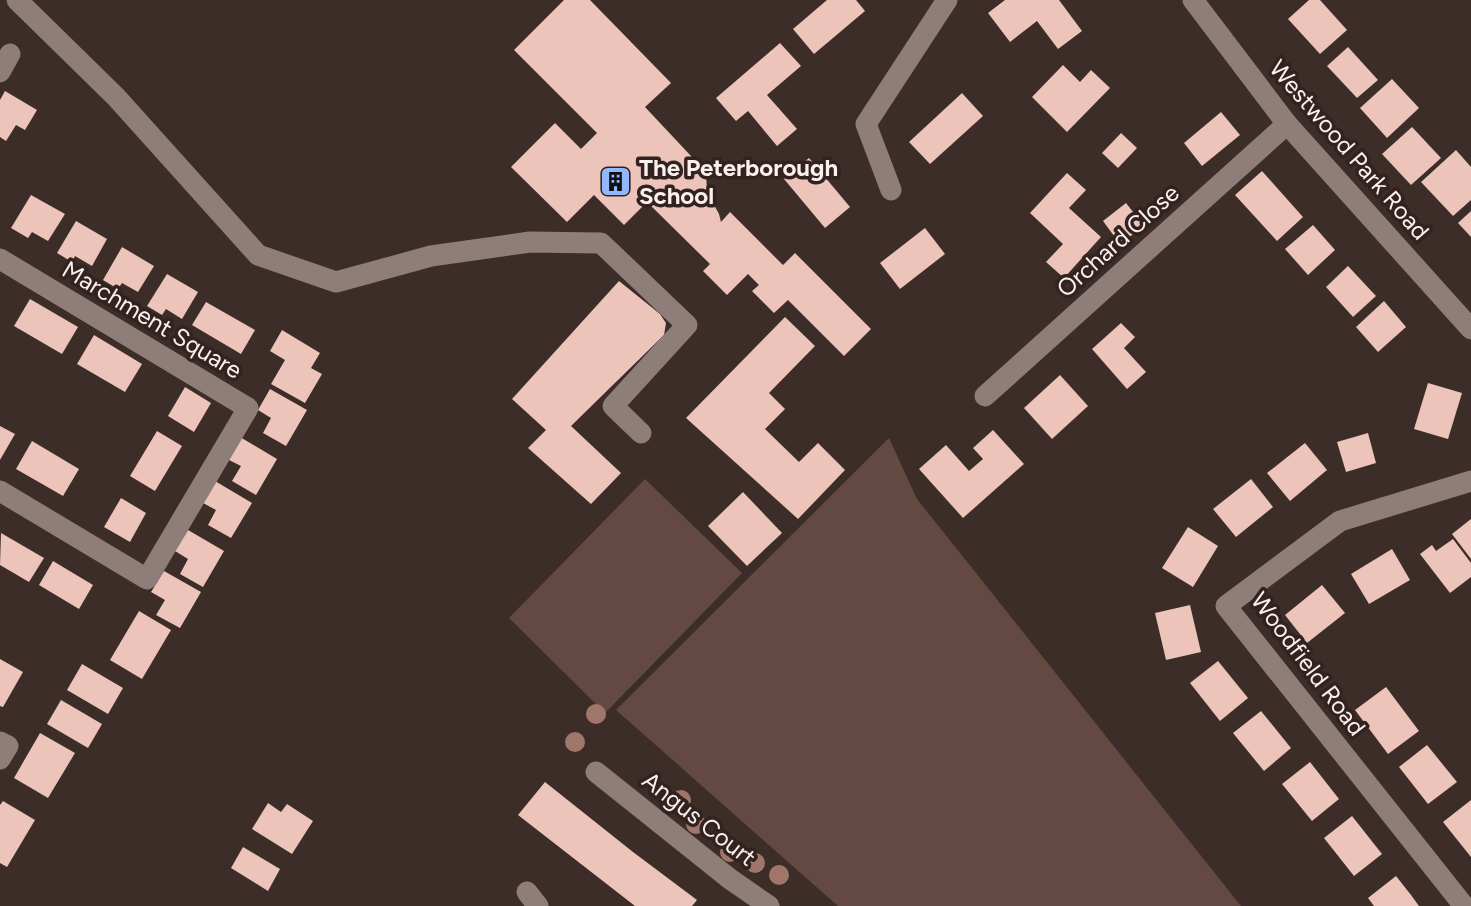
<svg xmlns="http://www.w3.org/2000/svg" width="1471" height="906" viewBox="0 0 1471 906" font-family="Figtree,sans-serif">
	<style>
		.green { fill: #634942 }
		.building { fill: #ecc4b9 }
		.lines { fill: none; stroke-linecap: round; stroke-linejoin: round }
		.minor { stroke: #8f7d79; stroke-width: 21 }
		.tree { fill: #a0766a }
		.labels { text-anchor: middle; stroke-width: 7; stroke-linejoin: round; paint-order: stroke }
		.street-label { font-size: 24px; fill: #faf0ee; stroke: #322320 }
		.poi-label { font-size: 24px; font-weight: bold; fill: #faf0ee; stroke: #322320; text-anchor: start }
	</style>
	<rect width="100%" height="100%" fill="#3c2d29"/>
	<g class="green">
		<path d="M889,438L917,499L1241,906H838L616,710Z"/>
		<path d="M645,479L742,573L605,713L509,618Z"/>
	</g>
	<g class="building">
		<path d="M564,0H590L671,83L645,107L706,172L707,192L719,214L721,222L730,212L783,265L795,253L871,329L844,356L788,300L774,313L752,291L759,285L748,274L727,295L703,271L710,264L647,202L624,225L594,195L567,222L511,167L555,123L581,149L597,133L514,50Z"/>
		<path d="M827,0H856L865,11L814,54L793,29Z"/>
		<path d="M1005,0H1059L1082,31L1058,49L1037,21L1010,42L988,13Z"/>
		<path d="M1309,0H1320L1347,30L1320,54L1288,19Z"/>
		<path d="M780,43L801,66L767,95L797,129L777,146L748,111L736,121L716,98Z"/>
		<path d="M1348,47L1378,80L1357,98L1327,66Z"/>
		<path d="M1063,65L1080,82L1091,70L1110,88L1067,132L1032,97Z"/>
		<path d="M1392,79L1419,108L1387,138L1360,108Z"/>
		<path d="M5,91L37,110L25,130L16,125L6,141L0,137V100Z"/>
		<path d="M962,93L983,116L930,164L909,142Z"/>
		<path d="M1221,112L1240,135L1202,166L1184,143Z"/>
		<path d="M1412,127L1441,158L1411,185L1382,154Z"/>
		<path d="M1121,133L1137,148L1118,168L1102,153Z"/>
		<path d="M1456,150L1471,167V200L1453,216L1421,182Z"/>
		<path d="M809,158L850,207L825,228L784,179Z"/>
		<path d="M1262,171L1303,217L1277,241L1235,195Z"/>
		<path d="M1067,173L1086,190L1069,208L1101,237L1064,278L1046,262L1063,244L1030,213Z"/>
		<path d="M31,195L65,214L48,241L32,232L28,238L11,228Z"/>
		<path d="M1126,203L1144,226L1120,244L1103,221Z"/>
		<path d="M1471,211V237L1458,223Z"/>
		<path d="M76,221L107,239L92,266L75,256L72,262L57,253Z"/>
		<path d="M1313,225L1335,250L1308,275L1285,249Z"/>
		<path d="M925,228L945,254L900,289L880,263Z"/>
		<path d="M122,247L154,266L138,292L122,283L118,289L103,280Z"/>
		<path d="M1348,266L1376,296L1353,317L1326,287Z"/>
		<path d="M167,274L198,292L182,319L166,309L162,315L147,306Z"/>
		<path d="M619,281L660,314L666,323L664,335L571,426L621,473L591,504L528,448L546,430L512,399Z"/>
		<path d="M30,299L78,327L62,354L14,326Z"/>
		<path d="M1384,301L1406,327L1378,352L1356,327Z"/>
		<path d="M206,302L255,330L241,354L192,325Z"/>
		<path d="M785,317L815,346L769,393L785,409L765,429L799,462L818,443L845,470L798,519L686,418Z"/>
		<path d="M1121,323L1135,337L1124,348L1146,372L1127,389L1092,349Z"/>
		<path d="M282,330L320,353L311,368L322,374L305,403L271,384L285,360L270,351Z"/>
		<path d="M94,335L142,364L125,392L77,364Z"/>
		<path d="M1060,375L1088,406L1052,439L1024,408Z"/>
		<path d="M1428,383L1462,393L1448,439L1414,429Z"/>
		<path d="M185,387L211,403L194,432L168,416Z"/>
		<path d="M270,389L307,410L286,446L263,433L271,418L258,410Z"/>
		<path d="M0,426L15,434L0,460Z"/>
		<path d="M993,430L1024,464L963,518L919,469L946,445L969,471L983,459L973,448Z"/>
		<path d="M157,431L182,446L155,491L130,476Z"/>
		<path d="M1368,433L1376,463L1346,472L1337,442Z"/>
		<path d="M240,437L277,459L256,495L232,481L241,466L227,459Z"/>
		<path d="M32,441L79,469L63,496L16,469Z"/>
		<path d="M1305,443L1327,470L1290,501L1267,473Z"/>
		<path d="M1251,479L1273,507L1236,537L1213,509Z"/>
		<path d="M215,481L252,503L231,538L208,525L216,510L203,503Z"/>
		<path d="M743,492L782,533L747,566L708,526Z"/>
		<path d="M121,498L146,513L130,542L104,527Z"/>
		<path d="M1471,519V559L1452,534Z"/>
		<path d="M1188,527L1218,546L1193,587L1162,568Z"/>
		<path d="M188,530L224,551L203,587L180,574L188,559L175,551Z"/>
		<path d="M1,533L44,558L29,582L0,565Z"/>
		<path d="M1453,539L1471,563V577L1450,593L1420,554L1432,545L1436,551Z"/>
		<path d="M1392,549L1410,580L1369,604L1351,574Z"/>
		<path d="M53,561L93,585L79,609L39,585Z"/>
		<path d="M164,571L201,592L180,628L156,615L165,600L151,592Z"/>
		<path d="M1322,585L1345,613L1307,643L1285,615Z"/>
		<path d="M1190,605L1201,652L1166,660L1155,613Z"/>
		<path d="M139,611L171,630L142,679L110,660Z"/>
		<path d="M0,659L23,672L3,707L0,706Z"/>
		<path d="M1218,661L1248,698L1220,721L1190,683Z"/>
		<path d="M82,664L123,688L108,714L67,690Z"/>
		<path d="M1386,687L1419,731L1388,754L1355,710Z"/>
		<path d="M61,700L102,724L88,748L47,724Z"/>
		<path d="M1261,711L1291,748L1264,771L1233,733Z"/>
		<path d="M40,733L75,753L48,798L14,778Z"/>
		<path d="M1427,745L1457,782L1428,804L1399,767Z"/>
		<path d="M1310,762L1339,799L1312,821L1282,784Z"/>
		<path d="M545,782L633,852L697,900L692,906H635L518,815Z"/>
		<path d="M1471,800V857L1443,822Z"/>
		<path d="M3,801L35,820L7,867L0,863V805Z"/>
		<path d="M268,803L281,812L287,804L313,821L292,854L252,829Z"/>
		<path d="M1352,816L1382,854L1354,876L1324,838Z"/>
		<path d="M243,847L280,869L268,891L231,868Z"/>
		<path d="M1396,876L1411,895L1419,906H1374L1368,898Z"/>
	</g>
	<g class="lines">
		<g class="minor">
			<path d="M17,0L116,97L258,255L336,282L431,256L530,242L601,243L687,325L613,406L641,433"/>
			<path d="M1193,0L1287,124L1471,329"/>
			<path d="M0,72L10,54"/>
			<path d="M891,190L866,124L947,0"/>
			<path d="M0,259L248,408L147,579L0,491"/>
			<path d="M985,396L1287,124"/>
			<path d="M0,742L8,746L0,759"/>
			<path d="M596,772L730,879L769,906"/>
			<path d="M527,892L538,906"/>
			<path d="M1464,906L1226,606L1340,521L1471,481"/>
		</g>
	</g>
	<g class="tree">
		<circle cx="596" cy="714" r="10"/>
		<circle cx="575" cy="742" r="10"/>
		<circle cx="681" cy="800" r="10"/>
		<circle cx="696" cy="824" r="10"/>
		<circle cx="730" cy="852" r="10"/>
		<circle cx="755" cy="863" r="10"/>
		<circle cx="779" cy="875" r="10"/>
	</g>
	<defs>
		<symbol id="building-square" viewBox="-11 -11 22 22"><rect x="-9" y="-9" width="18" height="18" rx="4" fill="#93b7fd" stroke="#322320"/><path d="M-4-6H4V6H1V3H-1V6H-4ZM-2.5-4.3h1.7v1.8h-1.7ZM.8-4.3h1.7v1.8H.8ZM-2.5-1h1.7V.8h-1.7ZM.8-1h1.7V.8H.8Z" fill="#111"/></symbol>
	</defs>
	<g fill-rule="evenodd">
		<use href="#building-square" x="598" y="164" width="35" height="35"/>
	</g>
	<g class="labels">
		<g class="street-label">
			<text transform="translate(1349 150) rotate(49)" y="8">Westwood Park Road</text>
			<text transform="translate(1118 241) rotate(-42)" y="8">Orchard Close</text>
			<text transform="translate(152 320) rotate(31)" y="8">Marchment Square</text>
			<text transform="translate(1308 664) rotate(53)" y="8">Woodfield Road</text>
			<text transform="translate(699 819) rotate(38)" y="8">Angus Court</text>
		</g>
		<g class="poi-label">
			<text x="639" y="176">The Peterborough<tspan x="639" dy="28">School</tspan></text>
		</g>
	</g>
</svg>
